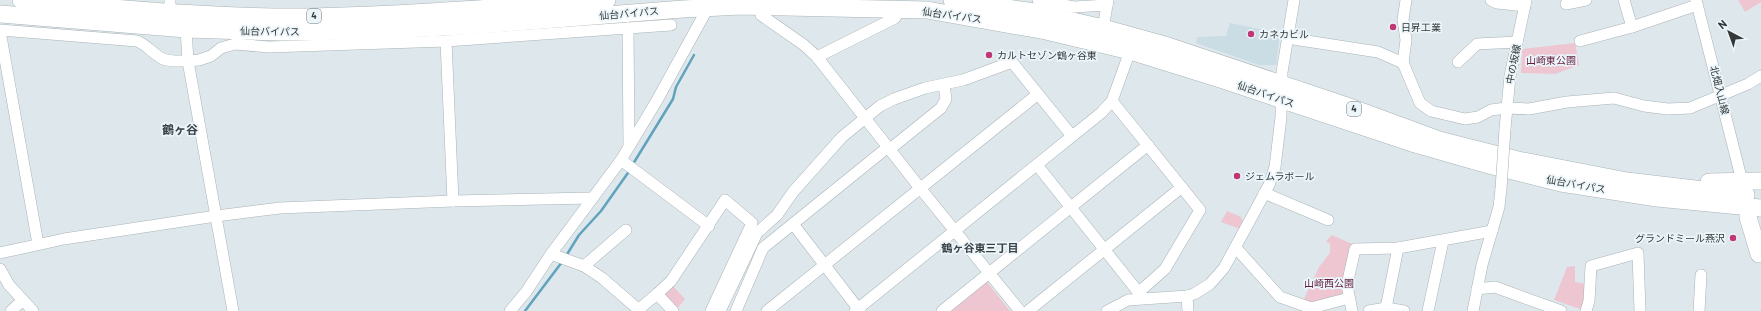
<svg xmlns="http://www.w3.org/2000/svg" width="1761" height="311" viewBox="0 0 1761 311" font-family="Barlow,'Noto Sans JP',sans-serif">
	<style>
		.built { fill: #cadce4 }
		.green { fill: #edc6d2 }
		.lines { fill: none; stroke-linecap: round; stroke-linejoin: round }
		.stream { stroke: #61a2bc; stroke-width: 2.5 }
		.minor-casing { stroke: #a9b3b7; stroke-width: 12 }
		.highway-casing { stroke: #a9b3b7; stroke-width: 18 }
		.minor { stroke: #fff; stroke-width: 11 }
		.highway { stroke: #fff; stroke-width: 17 }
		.minor-bridge-casing { stroke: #a9b3b7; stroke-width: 12; stroke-linecap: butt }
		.minor-bridge { stroke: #fff; stroke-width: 11 }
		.poi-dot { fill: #bf3774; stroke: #ebf5fa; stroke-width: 1.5 }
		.labels { text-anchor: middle; stroke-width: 3.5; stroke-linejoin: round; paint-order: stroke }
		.shield { fill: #ebf5fa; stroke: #6b7173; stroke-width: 1 }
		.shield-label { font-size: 9px; font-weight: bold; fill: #343839 }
		.street-label { font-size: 10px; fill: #343839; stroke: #ebf5fa }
		.poi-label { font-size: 10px; fill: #343839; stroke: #ebf5fa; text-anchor: start }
		.park-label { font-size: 10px; fill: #651d3c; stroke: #ebf5fa }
		.neighbourhood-label { font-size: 11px; font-weight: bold; fill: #3b4346; stroke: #ebf5fa }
		.quarter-label { font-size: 12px; font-weight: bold; fill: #3b4346; stroke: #ebf5fa }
	</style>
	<rect width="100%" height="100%" fill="#dee8ec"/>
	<path class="built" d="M1230,23L1280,33L1276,65H1259L1196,43L1197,37L1226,36Z"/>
	<g class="green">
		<path d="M1738,0H1761V2L1745,12Z"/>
		<path d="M1575,43L1579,65L1555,74L1521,73L1522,49Z"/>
		<path d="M1227,211L1241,217L1243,222L1240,229L1221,222Z"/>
		<path d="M1332,235L1352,244L1344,285L1345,292L1343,295L1308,303L1303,301L1319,267L1330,253V244L1326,241Z"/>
		<path d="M1575,266V282L1588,284L1583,310L1554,300L1567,267Z"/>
		<path d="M987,282L1010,311H951Z"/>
		<path d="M671,284L685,299L676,310L663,297Z"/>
	</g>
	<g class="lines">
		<g class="stream">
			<path d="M633,164L673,99L676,87L694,55"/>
			<path d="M566,256L579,235L601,211L630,170"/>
			<path d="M525,311L562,262"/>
		</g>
		<defs>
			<g id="minor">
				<path d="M1038,0L1074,7L1107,5"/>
				<path d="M1491,0L1497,3L1525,6"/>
				<path d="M1624,0L1632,27"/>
				<path d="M1696,0L1742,181"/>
				<path d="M1566,4L1586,0"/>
				<path d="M761,6V15L804,45L817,57L920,188L1020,311"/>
				<path d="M170,13V0"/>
				<path d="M628,28L629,146"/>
				<path d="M1103,28L1108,0"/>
				<path d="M0,30L137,41C147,45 153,54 163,59C171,62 180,61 188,61L186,29"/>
				<path d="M0,31L38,244"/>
				<path d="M1287,38L1378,52L1403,63L1420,103L1431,111L1465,119L1478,117L1491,110L1506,108L1529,109L1567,102L1614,98L1644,106L1668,109L1690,108L1748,84L1761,76"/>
				<path d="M446,41L453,201"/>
				<path d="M1580,41L1632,27L1697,5"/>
				<path d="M817,57L895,18L899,9"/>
				<path d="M1458,62L1477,44L1517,42"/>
				<path d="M1403,63L1406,40L1403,20L1406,0"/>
				<path d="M1112,101L1200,210L1165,269L1139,292"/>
				<path d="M1505,129L1510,76L1526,0"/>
				<path d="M890,149L941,108L946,99L944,85"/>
				<path d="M621,160L709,226"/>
				<path d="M1037,165L1143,298"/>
				<path d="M1264,193L1328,220"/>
				<path d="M793,224L860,311"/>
				<path d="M1236,248L1280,297L1311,308L1349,298"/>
				<path d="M0,253L64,239L216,216L280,208L453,201L592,198"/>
				<path d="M551,254L584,266L602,278L640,311"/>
				<path d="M584,266L626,230"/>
				<path d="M0,269L9,285L33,311"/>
				<path d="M1477,289L1495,287L1561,311"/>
				<path d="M1187,296L1188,311"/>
				<path d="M1386,308L1398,248"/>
				<path d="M638,310L657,294"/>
				<path d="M11,311L23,300"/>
				<path d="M233,311L188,61L199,60L211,56L221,48L235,44L269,47L446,41L671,25"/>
				<path d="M510,311L526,292L551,254L621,160L656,102L710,4"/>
				<path d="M673,311L657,294L671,281L725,200L752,223L711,311"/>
				<path d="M720,311L757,233L777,215L793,192L842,137L880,106L894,99L925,88L963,80L1012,62L1072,136"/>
				<path d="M736,311L763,248L888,147"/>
				<path d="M767,311L1038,94"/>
				<path d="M855,311L1101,113L1112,101L1130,51"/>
				<path d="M942,311L1148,145"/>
				<path d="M1028,311L1182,187"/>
				<path d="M1107,311L1128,300L1187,296L1194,294L1210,284L1224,268L1269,185L1275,167L1281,117L1282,72L1294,0"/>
				<path d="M1352,311L1347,285L1355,249L1398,248L1492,231"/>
				<path d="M1369,311L1386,308L1404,311"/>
				<path d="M1428,311L1443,241"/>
				<path d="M1473,311L1482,265L1499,207L1501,189"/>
				<path d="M1586,311L1589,301L1591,266L1638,253L1640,311"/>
				<path d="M1699,311L1701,275"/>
			</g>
			<g id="highway">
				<path d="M21,0C115,8 209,18 305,17C405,15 506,7 607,0"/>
				<path d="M952,0L1034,12L1103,28L1168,46L1344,105L1439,140L1518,160L1627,181L1746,195"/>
				<path d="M0,14L186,29L280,32L359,31L467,26L683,9L740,6L927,10L1046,31L1130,51L1223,80L1412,143L1489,165L1561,183L1657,198L1761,208"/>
				<path d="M1709,182L1761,181"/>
				<path d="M1748,217L1759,254"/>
			</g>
		</defs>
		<use href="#minor" class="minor-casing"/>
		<use href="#highway" class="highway-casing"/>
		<use href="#minor" class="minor"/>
		<use href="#highway" class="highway"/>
		<defs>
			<path id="minor-bridge" d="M1501,189L1505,129"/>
		</defs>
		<use href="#minor-bridge" class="minor-bridge-casing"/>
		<use href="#minor-bridge" class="minor-bridge"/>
	</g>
	<g class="poi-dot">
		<circle cx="1393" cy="27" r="4"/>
		<circle cx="1251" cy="34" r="4"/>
		<circle cx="989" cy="55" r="4"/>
		<circle cx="1237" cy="176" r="4"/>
		<circle cx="1733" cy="238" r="4"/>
	</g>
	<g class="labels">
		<g class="shield">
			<rect x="307" y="9" width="14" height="14" rx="3"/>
			<rect x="1347" y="102" width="14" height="14" rx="3"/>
		</g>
		<g class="shield-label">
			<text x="314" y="19">4</text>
			<text x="1354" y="112">4</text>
		</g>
		<g class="street-label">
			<text transform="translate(629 13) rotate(-5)" y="4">仙台バイパス</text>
			<text transform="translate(952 15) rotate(8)" y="4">仙台バイパス</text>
			<text transform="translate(270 31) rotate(1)" y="4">仙台バイパス</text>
			<text transform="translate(1513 64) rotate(-79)" y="4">中の坂線</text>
			<text transform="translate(1720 90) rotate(76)" y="4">北畑入山線</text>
			<text transform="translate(1266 94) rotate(19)" y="4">仙台バイパス</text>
			<text transform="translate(1576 184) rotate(10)" y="4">仙台バイパス</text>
		</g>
		<g class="poi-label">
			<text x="1401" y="31">日昇工業</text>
			<text x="1259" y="38">カネカビル</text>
			<text x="997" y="59">カルトセゾン鶴ヶ谷東</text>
			<text x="1245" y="180">ジェムラポール</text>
			<text x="1725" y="242" text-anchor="end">グランドミール燕沢</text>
		</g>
		<g class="park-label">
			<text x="1551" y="64">山崎東公園</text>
			<text x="1329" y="287">山崎西公園</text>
		</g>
		<g class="neighbourhood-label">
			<text x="980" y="252">鶴ヶ谷東三丁目</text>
		</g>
		<g class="quarter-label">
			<text x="180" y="134">鶴ヶ谷</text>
		</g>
	</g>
	<g transform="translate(1729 32) rotate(319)" stroke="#ebf5fa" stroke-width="3" paint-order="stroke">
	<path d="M0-3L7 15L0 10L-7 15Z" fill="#343839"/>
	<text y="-6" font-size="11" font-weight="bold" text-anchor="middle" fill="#343839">N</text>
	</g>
</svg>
